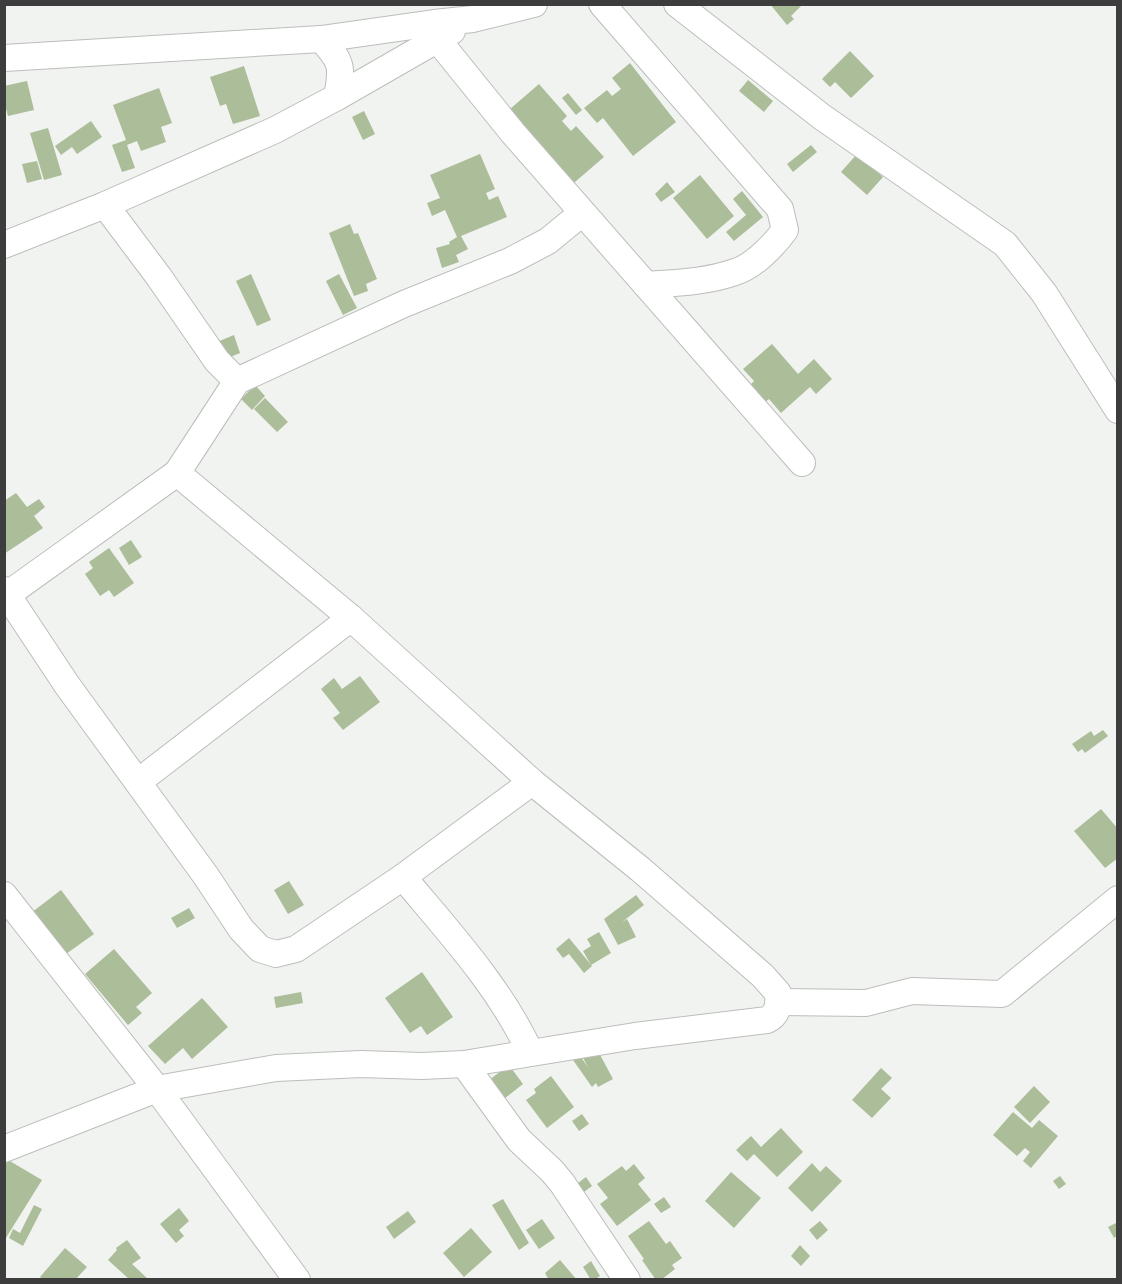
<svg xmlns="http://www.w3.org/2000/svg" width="1122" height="1284" viewBox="0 0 1122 1284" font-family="Jost,sans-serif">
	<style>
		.building { fill: #acbd99 }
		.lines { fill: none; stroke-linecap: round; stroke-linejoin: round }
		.street-casing { stroke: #bcbebb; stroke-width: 28 }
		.street { stroke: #fff; stroke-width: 26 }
	</style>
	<rect width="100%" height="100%" fill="#f1f3f0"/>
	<g class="building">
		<path d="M770,4H803L791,16L794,19L787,25Z"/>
		<path d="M850,51L874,76L851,98L835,82L830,87L822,79Z"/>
		<path d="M630,63L676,122L633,156L603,118L597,123L584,108L607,90L612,96L621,89L612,78Z"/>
		<path d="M244,66L260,116L233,124L226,104L220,106L210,77Z"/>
		<path d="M748,80L773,101L764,112L739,91Z"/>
		<path d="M27,81L34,110L8,116L4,101V86Z"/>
		<path d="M539,84L567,116L562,121L571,131L576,126L604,157L568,188L503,115Z"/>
		<path d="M159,88L172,123L161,127L166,142L141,151L137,141L127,145L135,168L122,172L112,145L126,140L113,105Z"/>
		<path d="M568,93L582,110L576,115L562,98Z"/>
		<path d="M364,111L375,134L363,140L352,117Z"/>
		<path d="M91,121L102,137L77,154L72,147L61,155L55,146Z"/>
		<path d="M48,128L62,175L44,180L30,133Z"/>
		<path d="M811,145L817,152L793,172L787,164Z"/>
		<path d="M480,154L495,189L486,193L489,200L498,196L507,217L461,236L468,249L456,255L459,262L442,268L436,248L450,244L449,242L457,237L445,210L432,216L427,203L440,198L430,175Z"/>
		<path d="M857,154L883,177L867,195L841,172Z"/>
		<path d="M37,161L42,179L27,183L22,164Z"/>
		<path d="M700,175L734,216L707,239L673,198Z"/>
		<path d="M667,182L675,192L661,202L655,194Z"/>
		<path d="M742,191L763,217L734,241L726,232L746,215L733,199Z"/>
		<path d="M350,224L354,234L358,233L377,279L366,284L368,291L354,296L329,233Z"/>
		<path d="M251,274L271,320L257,326L236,281Z"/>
		<path d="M339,274L357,308L343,315L326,281Z"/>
		<path d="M234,335L240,353L223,360L217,342Z"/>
		<path d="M772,344L798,374L814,359L832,379L816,394L810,387L781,413L769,399L763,404L748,387L754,381L743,369Z"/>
		<path d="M255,385L265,396L252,410L241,399Z"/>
		<path d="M265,398L288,422L277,432L254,409Z"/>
		<path d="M16,493L27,507L39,499L45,507L34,516L43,528L4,554V501Z"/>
		<path d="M131,540L142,557L129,565L119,548Z"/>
		<path d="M109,548L134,583L114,597L109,590L100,596L85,574L93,568L89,562Z"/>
		<path d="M360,676L380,702L343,730L333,718L340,713L321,689L334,678L342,689Z"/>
		<path d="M1103,730L1108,736L1085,753L1082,749L1078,752L1072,744L1091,731L1094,736Z"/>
		<path d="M1101,809L1118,829V858L1105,868L1074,831Z"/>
		<path d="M289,881L304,905L288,914L274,890Z"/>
		<path d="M61,890L94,934L59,959L27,916Z"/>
		<path d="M636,895L644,905L622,922L627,919L636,937L618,945L604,919Z"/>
		<path d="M189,908L195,918L177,928L171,918Z"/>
		<path d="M599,932L611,953L591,965L583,951L591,946L587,939Z"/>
		<path d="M569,938L592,966L584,973L569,954L563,958L556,949Z"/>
		<path d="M114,949L152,993L136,1007L142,1013L128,1025L85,974Z"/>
		<path d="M422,972L453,1017L427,1035L421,1026L410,1033L385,998Z"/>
		<path d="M301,992L303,1003L276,1008L274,997Z"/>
		<path d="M202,998L228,1027L192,1059L183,1048L165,1064L148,1046Z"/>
		<path d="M598,1051L613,1079L598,1087L596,1083L592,1087L573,1060L580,1056L588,1067L583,1058Z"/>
		<path d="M509,1065L523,1084L500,1102L485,1083Z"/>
		<path d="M881,1068L892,1078L881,1089L891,1098L872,1118L852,1100Z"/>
		<path d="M551,1076L574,1107L547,1128L526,1100L536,1093L534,1089Z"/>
		<path d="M1034,1086L1050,1102L1030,1123L1014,1107Z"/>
		<path d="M1013,1112L1032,1128L1039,1120L1058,1136L1031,1168L1023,1161L1030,1152L1025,1148L1017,1156L993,1135Z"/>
		<path d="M582,1114L589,1124L579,1131L572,1121Z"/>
		<path d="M781,1128L803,1152L777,1177L754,1154L747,1161L736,1150L751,1136L761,1147Z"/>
		<path d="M8,1160L42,1180L4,1241V1165Z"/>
		<path d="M812,1163L820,1172L826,1166L842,1181L812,1212L788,1188Z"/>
		<path d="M634,1164L645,1178L638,1184L651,1200L617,1226L600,1204L608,1198L597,1184L622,1166L626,1171Z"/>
		<path d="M731,1172L761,1198L734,1228L705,1201Z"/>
		<path d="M1060,1176L1066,1184L1059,1189L1053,1181Z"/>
		<path d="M586,1177L592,1186L576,1198L570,1189Z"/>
		<path d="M664,1197L671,1207L661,1213L654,1204Z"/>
		<path d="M503,1199L529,1243L519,1250L492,1205Z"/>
		<path d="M34,1205L42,1209L23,1246L9,1238L13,1229L20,1233Z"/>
		<path d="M179,1208L189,1221L179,1230L184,1236L176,1243L160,1224Z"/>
		<path d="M408,1211L416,1222L394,1239L386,1227Z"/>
		<path d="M542,1219L555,1238L539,1249L526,1230Z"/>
		<path d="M649,1221L666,1244L670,1241L682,1258L672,1265L675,1269L661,1280H656L642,1260L644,1259L628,1236Z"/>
		<path d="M820,1221L828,1230L817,1240L809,1230Z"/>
		<path d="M1118,1222V1235L1114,1238L1108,1227Z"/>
		<path d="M471,1228L492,1252L464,1277L443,1253Z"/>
		<path d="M127,1240L141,1258L132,1264L149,1280H130L108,1260L117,1250L116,1248Z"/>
		<path d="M800,1245L810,1256L801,1266L791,1256Z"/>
		<path d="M65,1248L87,1267L75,1280H44L40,1277Z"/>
		<path d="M560,1260L577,1280H549L545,1273Z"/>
		<path d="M591,1261L600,1276L594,1280H591L583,1267Z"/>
	</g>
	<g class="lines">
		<defs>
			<g id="street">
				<path d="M602,4L780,209L785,230C774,245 753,267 735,272C707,282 675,283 646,285"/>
				<path d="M677,4L822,117L1005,244L1044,293L1118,410"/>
				<path d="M321,39C342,61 343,67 337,97"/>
				<path d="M437,39L513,133L802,463"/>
				<path d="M4,58L321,39L434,23L473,19L534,4"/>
				<path d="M105,205L159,277L217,361L237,381"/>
				<path d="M4,245L105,205L275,130L337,97L452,31"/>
				<path d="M4,590L67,685L206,876L241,929L260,949L276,954L296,949L403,877L532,782"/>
				<path d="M4,597L177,473L237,381L404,304L510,261L548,241L582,213"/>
				<path d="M138,782L351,618"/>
				<path d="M403,877C448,931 500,987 530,1052"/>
				<path d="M4,895L157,1089L297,1280"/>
				<path d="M779,1002L866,1003L912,991L1002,994L1118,899"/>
				<path d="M464,1064L519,1140L552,1171L562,1183L627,1280"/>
				<path d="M4,1149L157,1089L276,1068L361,1064L422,1066L464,1064L635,1036L767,1020C778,1015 779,1005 778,993L763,976L640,869L532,782L351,618L177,473"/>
			</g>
		</defs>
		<use href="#street" class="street-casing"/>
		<use href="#street" class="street"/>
	</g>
	<rect width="1122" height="1284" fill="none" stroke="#3c3d3c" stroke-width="12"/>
</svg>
